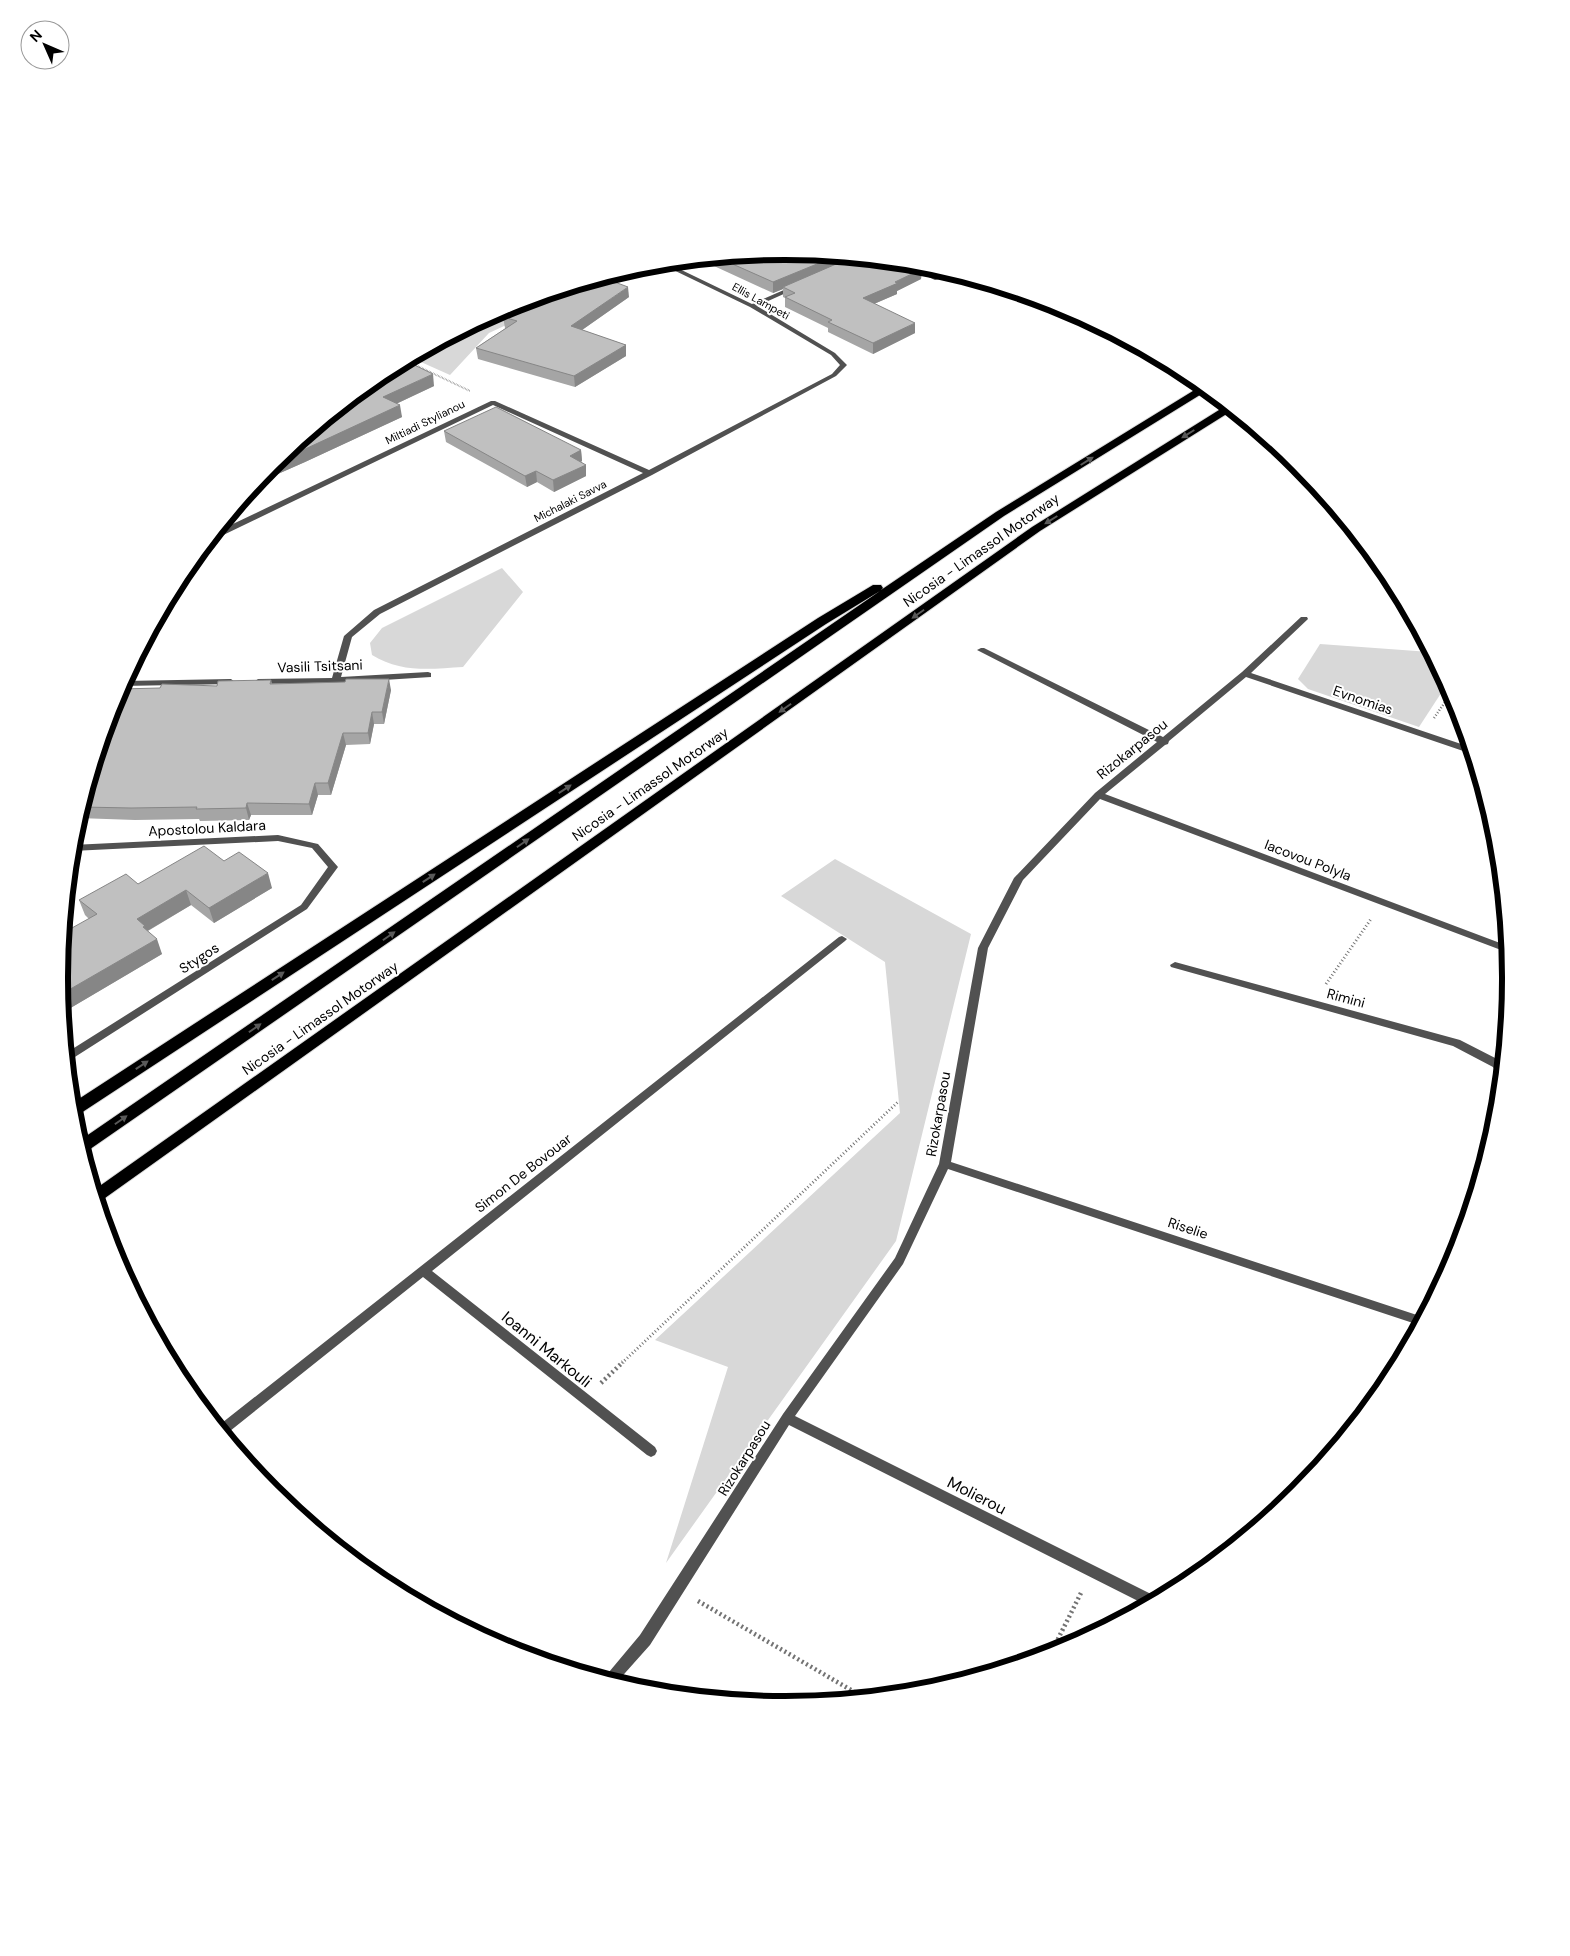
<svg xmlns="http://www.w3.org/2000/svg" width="1570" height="1956" viewBox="0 0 1570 1956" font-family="'DM Sans',sans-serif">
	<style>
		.green { fill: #d8d8d8 }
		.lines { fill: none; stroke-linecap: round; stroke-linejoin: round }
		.highway-casing { stroke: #dbdbdb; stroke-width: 2 }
		.path-far3 { stroke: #737373; stroke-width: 2; stroke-dasharray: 0.5 1; stroke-linecap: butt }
		.path-far2 { stroke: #737373; stroke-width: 2.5; stroke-dasharray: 1 2; stroke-linecap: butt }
		.path-far1 { stroke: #737373; stroke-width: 3; stroke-dasharray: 1 2.5; stroke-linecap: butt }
		.path { stroke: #737373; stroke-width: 4.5; stroke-dasharray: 2 3; stroke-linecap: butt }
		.lane { fill: #515151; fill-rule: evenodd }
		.street { fill: #515151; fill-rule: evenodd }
		.highway { fill: #000; fill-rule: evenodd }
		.wall { fill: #a5a5a5 }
		.shaded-wall { fill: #868686 }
		.building { fill: #c0c0c0; stroke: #868686 }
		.oneway { fill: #595959 }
		.labels { text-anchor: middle; stroke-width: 4; stroke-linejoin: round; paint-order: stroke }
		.far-street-label { font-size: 11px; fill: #000; stroke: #fff }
		.street-label { font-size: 14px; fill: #000; stroke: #fff }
		.near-street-label { font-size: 16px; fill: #000; stroke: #fff }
		.rim { fill: none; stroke: #000; stroke-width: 6 }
	</style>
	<rect width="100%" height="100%" fill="#fff"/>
	<g class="green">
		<path d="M616,274L489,333L450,375L412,358L507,307Z"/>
		<path d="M502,568L523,592L463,667C430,669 401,673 372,655L370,643L382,628Z"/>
		<path d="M1320,644L1430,652L1447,684L1419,727L1308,689L1298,679Z"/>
		<path d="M835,859L971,934L896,1241L666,1563L728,1367L655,1340L900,1113L885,962L781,896Z"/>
	</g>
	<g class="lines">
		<defs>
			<g id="highway">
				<path d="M1201,386L1208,390L1004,516L83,1154L79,1141L880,591L826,624L78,1115L72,1117L71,1104L818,618L873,585H881L883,588L881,590L996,512Z"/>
				<path d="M1227,405L1233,410L1040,531L98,1203L94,1190L1032,527Z"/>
			</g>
		</defs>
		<use href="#highway" class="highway-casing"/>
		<path class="path-far3" d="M407,361L470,391"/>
		<path class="path-far2" d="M1434,718L1452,692"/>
		<g class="path-far1">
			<path d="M1326,984L1371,919"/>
			<path d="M622,1363L899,1101"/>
		</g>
		<g class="path">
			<path d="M601,1383L623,1362"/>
			<path d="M698,1601L863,1697"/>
			<path d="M1051,1653L1082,1591"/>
		</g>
		<path class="lane" d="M897,263L907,264L940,279L935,280Z"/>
		<g class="street">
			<path d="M667,263L752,304L793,286H797V288L757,306L835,353L847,365L836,376L652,475L380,614L352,637L341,677L428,672L431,673V677L336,683L255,684L254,682L258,679L332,678L344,636L374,610L643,473L493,405L215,539H210L216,532L491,401H495L649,470L832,374L840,365L831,355L750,307L661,264Z"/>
			<path d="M1301,617H1307L1308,619L1251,673L1470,747L1472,754L1246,677L1169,741L1168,744L1165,745L1105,794L1508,946L1509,953L1100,799L1023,880L988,948L951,1162L1423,1317L1419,1325L948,1169L903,1264L795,1416L1157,1597L1158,1598L1146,1605L789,1425L650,1645L617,1682L604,1678L640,1635L783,1414L895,1258L939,1164L978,948L1014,878L1095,793L1157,742L977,650L981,648H984L1163,737L1242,672Z"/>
			<path d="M231,679L235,682L234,684L121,686L124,681Z"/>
			<path d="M278,835L318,844L338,867L307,909L67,1062L66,1053L301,905L328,867L312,848L278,841L72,851V845Z"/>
			<path d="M842,936L847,939L845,941L432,1271L655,1447L657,1451L655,1455L651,1457L647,1455L423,1277L225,1435L218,1426L839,937Z"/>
			<path d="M1175,962L1460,1040L1501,1061L1503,1064L1502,1076L1498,1075L1493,1067L1453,1046L1171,967L1170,965Z"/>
		</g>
		<use href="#highway" class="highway"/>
	</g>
	<g class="wall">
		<path d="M785,252L922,269L921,279L897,291V294L874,304L915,333L873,354L828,332V328L785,307V298L783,297V289L773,293L701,260Z"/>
		<path d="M629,297L582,330L626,345V356L575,387L478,359L476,348L506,328H505L503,317Z"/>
		<path d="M382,374L434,386L396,404L402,417L305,462L271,477L268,475L259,480L272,464Z"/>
		<path d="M444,431L581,450L582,461L581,462L586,465V476L554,492L537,482L527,487L446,442Z"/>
		<path d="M271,680L272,684L391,690L384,724H374L370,744L346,745L331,795H318L312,815H251L249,820L200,821L199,819L135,820L78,818L114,700L217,686Z"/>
		<path d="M224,861L272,888L214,923L191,905L148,931L162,954L62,1013L59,978L89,919L85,915L79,900Z"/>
	</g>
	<g class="shaded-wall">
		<path d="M834,257L853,258L783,287V289L773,293V282Z"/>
		<path d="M922,269L921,279L897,291V294L862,309L863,298Z"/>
		<path d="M628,287L629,297L572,337L571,326Z"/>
		<path d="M915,323V333L873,354V343Z"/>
		<path d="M626,345V356L575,387L574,376Z"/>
		<path d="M433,374L434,386L385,409L383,397Z"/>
		<path d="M400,405L402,417L305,462L271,477L269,468L275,462Z"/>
		<path d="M581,450L582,461L571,467L570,456Z"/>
		<path d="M586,465V476L554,492L553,480Z"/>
		<path d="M267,470L268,475L259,480Z"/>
		<path d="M536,471L537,482L527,487L525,476Z"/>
		<path d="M389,679L391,690L384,724L382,712Z"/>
		<path d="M372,712L374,724L370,744L368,733Z"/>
		<path d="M343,733L346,745L331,795L328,783Z"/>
		<path d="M315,783L318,795L312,815L309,804Z"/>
		<path d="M247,803L251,815L249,820L246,808Z"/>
		<path d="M268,873L272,888L214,923L209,908Z"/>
		<path d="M186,890L191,905L147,931L137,919Z"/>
		<path d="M157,939L162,954L62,1013L60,995Z"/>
	</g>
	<g class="building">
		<path d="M785,252L834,257L773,282L719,258Z"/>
		<path d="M850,258L909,264L922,269L895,282L898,283L863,298L915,323L873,343L828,322L832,320L785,297L795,293L783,287Z"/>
		<path d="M604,278L628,287L571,326L626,345L574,376L476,348L517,321L503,317L552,293Z"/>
		<path d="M406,361L433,374L383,397L400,405L303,450L275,462L382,374Z"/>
		<path d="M496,407L581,450L570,456L586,465L553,480L536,471L525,476L444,431Z"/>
		<path d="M346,679H389L382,712H372L368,733H343L328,783H315L309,804L247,803L246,808L196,809L197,807L131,808L82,807L114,700L120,689L160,688L162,684L217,686L218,681L271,680L270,684L345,682Z"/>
		<path d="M204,846L224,861L239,852L268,873L209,908L186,890L137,919L145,926L143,927L157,939L60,995L59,978L63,933L97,914L79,900L126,874L138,884Z"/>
	</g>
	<defs><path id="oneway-solid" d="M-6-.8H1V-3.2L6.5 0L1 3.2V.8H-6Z" transform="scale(1.25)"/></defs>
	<g class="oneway">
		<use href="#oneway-solid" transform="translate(1188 434) rotate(148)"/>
		<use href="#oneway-solid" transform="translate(1087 461) rotate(-32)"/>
		<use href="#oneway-solid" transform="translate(1051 520) rotate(148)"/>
		<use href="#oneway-solid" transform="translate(918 614) rotate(145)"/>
		<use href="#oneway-solid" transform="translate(785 708) rotate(145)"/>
		<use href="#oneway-solid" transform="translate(565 789) rotate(-33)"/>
		<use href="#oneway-solid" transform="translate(523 843) rotate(-35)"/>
		<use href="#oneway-solid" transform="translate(429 878) rotate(-33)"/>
		<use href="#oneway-solid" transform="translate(389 936) rotate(-35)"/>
		<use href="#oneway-solid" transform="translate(278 976) rotate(-33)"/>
		<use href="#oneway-solid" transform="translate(255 1028) rotate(-35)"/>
		<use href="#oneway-solid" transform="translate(142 1065) rotate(-33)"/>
		<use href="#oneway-solid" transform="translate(121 1120) rotate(-35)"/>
	</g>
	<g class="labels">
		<g class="far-street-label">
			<text transform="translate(761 301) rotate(29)" y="4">Ellis Lampeti</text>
			<text transform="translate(425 422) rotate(-26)" y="4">Miltiadi Stylianou</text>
			<text transform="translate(570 501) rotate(-27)" y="4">Michalaki Savva</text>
		</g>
		<g class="street-label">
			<text transform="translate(981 550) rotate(-35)" y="5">Nicosia - Limassol Motorway</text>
			<text transform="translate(320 666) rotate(-2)" y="5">Vasili Tsitsani</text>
			<text transform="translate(1363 700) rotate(19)" y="5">Evnomias</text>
			<text transform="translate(1132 749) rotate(-39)" y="5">Rizokarpasou</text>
			<text transform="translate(650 784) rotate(-35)" y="5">Nicosia - Limassol Motorway</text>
			<text transform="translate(207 828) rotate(-3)" y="5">Apostolou Kaldara</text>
			<text transform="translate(1308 860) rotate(21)" y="5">Iacovou Polyla</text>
			<text transform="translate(199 958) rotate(-33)" y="5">Stygos</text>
			<text transform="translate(1346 998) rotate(15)" y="5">Rimini</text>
			<text transform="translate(320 1018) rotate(-35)" y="5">Nicosia - Limassol Motorway</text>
			<text transform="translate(938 1114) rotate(-80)" y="5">Rizokarpasou</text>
			<text transform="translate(523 1173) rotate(-38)" y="5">Simon De Bovouar</text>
			<text transform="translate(1188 1228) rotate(18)" y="5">Riselie</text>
			<text transform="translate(744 1458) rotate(-58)" y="5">Rizokarpasou</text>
		</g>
		<g class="near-street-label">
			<text transform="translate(547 1349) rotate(39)" y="6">Ioanni Markouli</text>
			<text transform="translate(977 1495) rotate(27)" y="6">Molierou</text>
		</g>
	</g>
	<path d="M0 0H1570V1956H0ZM785 260H785A717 717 0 0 1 1502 977V979A717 717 0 0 1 785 1696H785A717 717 0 0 1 68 979V977A717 717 0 0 1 785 260Z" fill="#fff" fill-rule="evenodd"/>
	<path class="rim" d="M785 260H785A717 717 0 0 1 1502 977V979A717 717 0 0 1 785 1696H785A717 717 0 0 1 68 979V977A717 717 0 0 1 785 260Z"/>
	<g transform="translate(45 45) rotate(315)"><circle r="24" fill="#ffffff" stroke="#999999"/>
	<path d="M0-4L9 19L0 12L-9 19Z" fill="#000000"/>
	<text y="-8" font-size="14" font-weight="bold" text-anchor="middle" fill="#000000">N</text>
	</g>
</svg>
